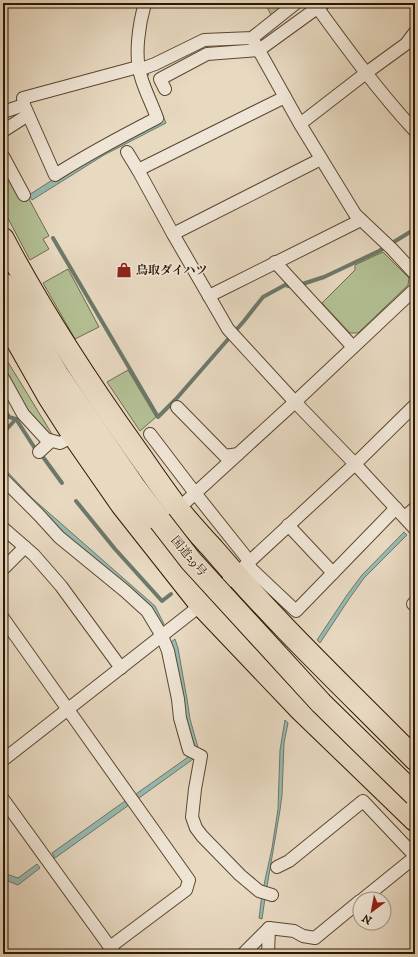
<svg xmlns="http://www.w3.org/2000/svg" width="418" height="957" viewBox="0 0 418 957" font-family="'IM FELL DW Pica','Noto Serif JP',serif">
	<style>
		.green { fill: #b3c095; stroke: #706c4a }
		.water { fill: #97bab3; stroke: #6c796b }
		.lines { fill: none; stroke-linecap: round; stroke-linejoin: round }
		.stream { stroke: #6c796b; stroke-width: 4 }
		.street-casing { stroke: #5b4830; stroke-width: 14 }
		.highway-casing { stroke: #2c1700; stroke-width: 24 }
		.street { stroke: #f0e6d7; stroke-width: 12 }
		.highway { stroke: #e8d9c1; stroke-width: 22 }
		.highway-bridge-casing { stroke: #2c1700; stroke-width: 24; stroke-linecap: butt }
		.highway-bridge { stroke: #e8d9c1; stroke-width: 22 }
		.labels { text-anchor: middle; stroke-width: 3; stroke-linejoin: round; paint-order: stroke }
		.poi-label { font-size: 12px; font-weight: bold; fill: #2c1700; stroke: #f0e6d7; text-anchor: start }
		.street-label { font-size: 12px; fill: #2c1700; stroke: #f0e6d7 }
	</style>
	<rect width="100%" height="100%" fill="#e8d9c1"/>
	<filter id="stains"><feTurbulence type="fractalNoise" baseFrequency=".005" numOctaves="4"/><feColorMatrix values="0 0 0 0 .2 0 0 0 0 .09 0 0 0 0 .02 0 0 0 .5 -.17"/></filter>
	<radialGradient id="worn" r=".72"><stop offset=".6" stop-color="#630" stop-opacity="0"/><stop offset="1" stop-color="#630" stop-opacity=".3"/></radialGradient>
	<g class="green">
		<path d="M265,3H290L272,17Z"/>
		<path d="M3,166L21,200L28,197L49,236L43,239L49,249L30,260L3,209Z"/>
		<path d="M383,252L409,278L408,285L358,333H350L322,303L355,270V265Z"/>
		<path d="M68,269L99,327L75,339L43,283Z"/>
		<path d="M3,354L55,439L51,436L28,410L3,367Z"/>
		<path d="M128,370L156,417L140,431L107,382Z"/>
	</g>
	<g class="water">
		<path d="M147,71L149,75L147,76L166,123L104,155L32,200L29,195L63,173L160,119L143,73Z"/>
		<path d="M3,467L32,498L155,606L164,624L160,627L152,609L29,503L3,474Z"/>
		<path d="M404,532L407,535L364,578L349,599L320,643L317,640L347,595L362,575Z"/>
		<path d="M175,639L178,648L187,699L190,719L199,751L196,757L139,798L136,794L191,755L170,643Z"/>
		<path d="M285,720L288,723L284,743L282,795L280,810L265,898L262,919L259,918L262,894L272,848L278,809L280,750Z"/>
		<path d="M125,801L129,805L55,858L52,853Z"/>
		<path d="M37,864L40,868L18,885L3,879V873L18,878Z"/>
	</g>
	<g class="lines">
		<g class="stream">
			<path d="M53,238L158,417L176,399L244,321L263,297L285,285L293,287L324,277L379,251L415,229"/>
			<path d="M3,407L9,417L16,419L36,450"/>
			<path d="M3,433L16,419"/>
			<path d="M43,457L62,483"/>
			<path d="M76,501L115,549L162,601L171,594"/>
		</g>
		<defs>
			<g id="street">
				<path d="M314,3C346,47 378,91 415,131"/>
				<path d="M252,38L300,124L355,214L392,249L415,274"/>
				<path d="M165,89L160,79L207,54L259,50L324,3"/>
				<path d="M24,105L55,175C88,154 122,136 157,118C152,104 145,91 141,77C134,56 139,24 145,3"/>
				<path d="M3,112L24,105L23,98L138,67L144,68L155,64L204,40L252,38L296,3"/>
				<path d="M300,124L366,73L406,44L415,32"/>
				<path d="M3,131L28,115"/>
				<path d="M127,152L138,170L173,234L228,329L295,402L355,464L415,529"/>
				<path d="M3,156L24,195"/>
				<path d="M138,170L285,97"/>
				<path d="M173,234L321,159"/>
				<path d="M275,262L353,347"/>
				<path d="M209,296L361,220"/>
				<path d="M3,378L23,414L46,439L60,443L74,436"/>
				<path d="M177,407L225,456L238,454L295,402L415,289"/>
				<path d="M150,434L195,493L250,562"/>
				<path d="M39,452L51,441"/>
				<path d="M3,479L39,515L59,537L125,591L147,611L162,636L168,651L178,699L180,718L189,750L201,756L195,789L192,817L196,828L202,836L240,875L259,891L272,895"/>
				<path d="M178,509L238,454"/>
				<path d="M405,517L415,508"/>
				<path d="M288,525L333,573"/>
				<path d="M3,528L34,555L61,586L121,668"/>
				<path d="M247,565L296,611L396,508"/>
				<path d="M3,569L25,547"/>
				<path d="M413,604L415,602"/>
				<path d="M3,618L189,880L186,890L110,947"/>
				<path d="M3,760L201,605L235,575L355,464L415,405"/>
				<path d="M3,799L115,954"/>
				<path d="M277,867L289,861L363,801L415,856"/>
				<path d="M363,899L415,857"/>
				<path d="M269,928L294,931L303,936L315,938L360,901"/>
				<path d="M243,954L269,928"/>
				<path d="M268,954L269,928"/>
			</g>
			<g id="highway">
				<path d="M3,239C41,311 86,380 133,446C148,467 162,488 178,509C189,523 201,536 213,549C276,623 347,690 415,759"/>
				<path d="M3,284L57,374L133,485L160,521"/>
				<path d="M3,316L49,397L74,436L122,505L201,605L299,708L415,820"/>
			</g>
		</defs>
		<use href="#street" class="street-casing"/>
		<use href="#highway" class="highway-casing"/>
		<use href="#street" class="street"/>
		<use href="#highway" class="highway"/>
		<defs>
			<path id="highway-bridge" d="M160,521L191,561L321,703L415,795"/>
		</defs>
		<use href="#highway-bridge" class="highway-bridge-casing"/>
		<use href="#highway-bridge" class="highway-bridge"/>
	</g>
	<defs>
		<symbol id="shop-bare" viewBox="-9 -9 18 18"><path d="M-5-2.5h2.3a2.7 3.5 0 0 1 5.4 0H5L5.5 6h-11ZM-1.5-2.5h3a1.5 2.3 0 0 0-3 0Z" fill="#8f2418" stroke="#f0e6d7" stroke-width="2.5" paint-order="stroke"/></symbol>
	</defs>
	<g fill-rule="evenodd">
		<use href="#shop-bare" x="113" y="259" width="22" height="22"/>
	</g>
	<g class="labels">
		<g class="poi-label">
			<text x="136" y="274">鳥取ダイハツ</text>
		</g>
		<g class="street-label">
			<text transform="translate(189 556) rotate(50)" y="4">国道29号</text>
		</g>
	</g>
	<rect width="418" height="957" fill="none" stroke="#e8d9c1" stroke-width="16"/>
	<rect x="4" y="4" width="410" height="949" fill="none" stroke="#2c1700" stroke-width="2"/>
	<rect x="8" y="8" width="402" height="941" fill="none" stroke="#2c1700"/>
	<g transform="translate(372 911) rotate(212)"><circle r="19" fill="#f0e6d7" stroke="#a29381"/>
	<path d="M0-3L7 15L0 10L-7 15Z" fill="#8f2418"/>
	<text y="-6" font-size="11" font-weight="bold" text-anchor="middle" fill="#2c1700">N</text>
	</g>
	<rect width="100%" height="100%" filter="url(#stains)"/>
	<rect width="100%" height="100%" fill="url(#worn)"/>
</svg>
